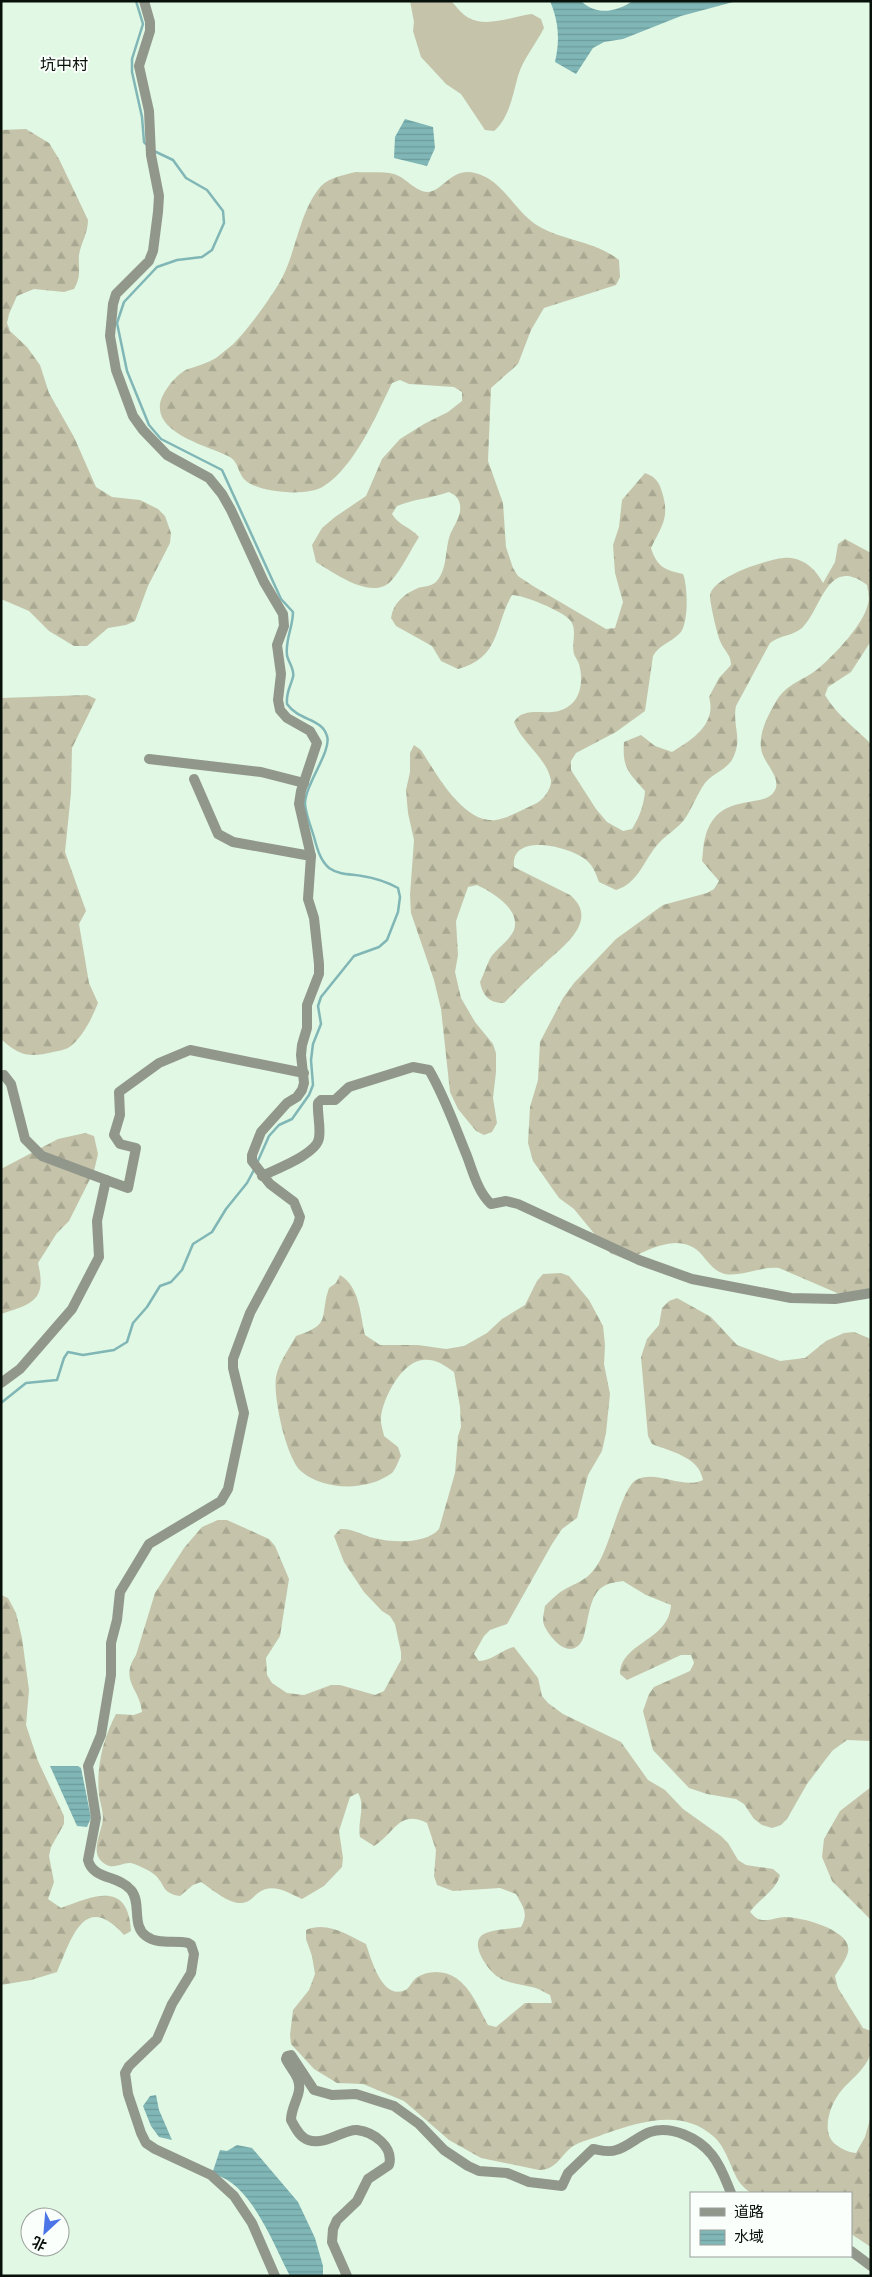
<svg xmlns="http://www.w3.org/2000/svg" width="872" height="2277" viewBox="0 0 872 2277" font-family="Georgia,'Noto Sans SC',serif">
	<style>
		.grass { fill: #c5c4aa }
		.forest { fill: url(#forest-firs) }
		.water { fill: url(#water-rules) }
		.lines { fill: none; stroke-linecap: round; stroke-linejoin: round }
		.stream { stroke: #80b6b6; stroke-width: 2.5 }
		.minor { stroke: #92978c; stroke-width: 10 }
		.labels { text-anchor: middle; stroke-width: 4; stroke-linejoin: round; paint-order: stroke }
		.quarter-label { font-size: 16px; fill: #08100a; stroke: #fafffb }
	</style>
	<defs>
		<pattern id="forest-firs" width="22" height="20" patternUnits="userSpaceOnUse" patternTransform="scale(1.25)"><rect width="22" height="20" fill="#c5c4aa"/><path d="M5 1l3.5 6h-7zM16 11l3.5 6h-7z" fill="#a8a791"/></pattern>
		<pattern id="water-rules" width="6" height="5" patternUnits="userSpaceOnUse" patternTransform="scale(1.25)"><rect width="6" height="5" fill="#80b6b6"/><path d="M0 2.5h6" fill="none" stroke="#6d9b9b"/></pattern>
	</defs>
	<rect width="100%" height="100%" fill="#e0f8e4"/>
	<path class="grass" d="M410,1H451C456,6 462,15 469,18C487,28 514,16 532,14L541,19L544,28C536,44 523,59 518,76C513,94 509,119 494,131L485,130L461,94L446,84L421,57L413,31L414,22Z"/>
	<g class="forest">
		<path d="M26,129L49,143L59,159L88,220C88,233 81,243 79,255C78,269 82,275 74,289L64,292L34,289L17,296L9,314L7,323L10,331L27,347L40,365L49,393L74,437L96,487L112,497L140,500L158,509L165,516L171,533L170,543L148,586L135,621L126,625L108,628L87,646H74L49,631L29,611L1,599V130Z"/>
		<path d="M356,172C368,173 382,171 394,174C405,177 416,192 427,192C442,193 451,167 475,173C503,180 513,209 535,224C561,241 594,240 619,260L620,277L616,285L544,308L531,330L518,364L491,388L488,461L503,503L506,547L513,568L518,576L533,586L606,629L615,628L623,602L615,573L613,545L619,527L622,500L645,473C655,477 659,481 662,492C670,518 662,525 651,548C657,567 665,570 683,574C688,586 689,626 679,634C670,643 659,645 653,656L645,711L616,732L576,753L571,761V770L596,809L607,822L623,831L632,829C639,818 644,805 645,791C629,773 622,768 624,742L641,735L655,746L672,752C692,740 717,724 709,697L719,678L731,665C731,654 724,651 720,641C717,633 710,604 710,596C711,577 774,556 791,558C806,560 816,570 823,583L835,562L838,544L845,539L871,553V641L851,672L828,687L825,695C836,714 855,728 871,744V1292L837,1293L779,1268C761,1266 742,1277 725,1274C714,1271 709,1263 702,1255C681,1231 650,1249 627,1260L610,1253L574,1209L559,1198L533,1161L528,1143L530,1107L538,1080L540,1042L563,998L574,983L616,939L663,905L707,893L714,889L719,881L702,861C703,853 703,845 705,838C717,789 765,811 775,790C782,777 762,762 761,748C759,734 767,717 774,705C787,681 803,682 820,667C836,653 863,625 868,604C870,598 868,591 867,585C827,555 822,609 802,628C793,636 780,635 770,643L736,706C732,726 743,738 733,758C727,770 713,773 705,783C697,794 692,809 684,820C677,829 666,835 659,843C644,859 639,883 616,890L599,882C596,874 593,865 585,859C568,846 510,832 514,867L570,895C601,921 561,948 543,965C529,977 517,990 504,1003C489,1003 483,996 480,982C484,974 487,964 491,957C497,948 510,940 514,930C521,909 492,892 477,885L468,887L456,921L458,955L455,972L461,998L475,1022L493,1044L496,1053V1072L493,1098L497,1123L492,1132L484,1135L476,1131L458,1109L450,1092L441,1009L434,980L411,913L410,895L414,840L408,813L406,790L410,772V753L414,745L421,750C436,773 463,824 496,820C509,818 523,809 535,804C543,801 552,788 551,780C546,757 522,743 514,722C526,703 551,720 569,706C582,697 583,678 579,664C578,661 575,657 574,654C571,643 578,630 570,620C562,611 524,595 512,595C494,626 501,657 458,669L441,661L432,646L396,626L391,618C393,603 404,594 418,588C424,586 430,587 436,582C447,570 445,553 449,538C452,527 462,517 460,505C459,498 455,495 449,492C432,498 414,499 397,506L392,514C399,526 411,527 419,537C410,551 402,569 391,581C372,601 334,573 316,562L312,545L322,528L335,517L366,496L382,459L400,439L424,424L448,412L462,401V392L454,387L409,384L400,380L392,383C376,416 355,466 324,486C309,497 258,493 245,480C237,472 239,461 228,456C208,446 156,434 160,404C162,392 177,373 188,369C198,366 207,363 216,358C221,354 226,350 231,346C245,334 272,296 281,280C297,250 299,212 321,186C330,177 344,175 356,172Z"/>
		<path d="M87,695L96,699L72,748L71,793L65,852L86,911L79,924L89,983L98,1003C92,1018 82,1039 68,1048C64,1050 58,1051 53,1052C30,1058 19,1056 1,1039V698Z"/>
		<path d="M85,1133L94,1136L98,1154L94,1171L69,1221L57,1233L38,1263C47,1300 33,1304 1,1314V1169L58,1139Z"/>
		<path d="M561,1273L569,1276L589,1300L603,1326L605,1345L604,1364L610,1394L606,1433L602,1451L588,1475L577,1518L562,1529L552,1544L507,1624L490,1630L484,1636L474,1654L479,1661C493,1660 501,1650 514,1647L538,1678L542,1696L548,1703L563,1714L621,1742L648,1780L665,1790L683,1809L721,1836L728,1843L738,1860L746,1865L773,1869L780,1875C776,1891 759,1899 750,1912C754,1916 756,1919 762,1920C770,1921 778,1917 785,1917C801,1917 853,1930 848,1952C846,1960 839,1969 835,1976L838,1988L863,2028L871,2031C871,2038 872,2048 870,2055C865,2070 851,2079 841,2091C831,2103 820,2131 835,2144C842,2149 847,2152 856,2153L865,2137L871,2116V2247L851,2234V2193H751C747,2190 743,2187 740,2183C730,2168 727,2148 713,2136C682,2108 639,2122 604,2134C595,2138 584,2140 575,2145C561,2153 558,2170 539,2170L481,2158L449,2140L404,2101L363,2084L337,2083L314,2069L291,2044L290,2035L293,2010L309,1990L315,1974L312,1956L306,1939V1930C328,1921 347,1935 366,1944C371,1958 381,1998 403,1991C410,1989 411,1982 416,1978C427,1970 445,1970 456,1978C472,1989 479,2009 488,2025L496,2027L525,2003H552L550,1995C544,1992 538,1988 532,1987C520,1984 509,1984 498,1977C488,1970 466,1941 486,1933C496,1929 510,1929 521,1927C529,1913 523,1907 516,1894L500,1888L453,1891L437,1885L434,1876L436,1850L427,1823C399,1809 395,1833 374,1846L360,1837C357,1822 366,1806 358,1793L350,1797L339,1831L343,1858L342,1867L324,1886L302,1899C288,1893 273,1882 258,1893C253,1897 250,1902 242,1903C228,1904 212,1889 201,1882L193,1885L180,1896C161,1893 166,1885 155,1875C151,1871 136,1864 131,1863C122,1862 114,1870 105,1864C88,1854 102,1833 103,1818C103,1810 100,1803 99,1795C96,1767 103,1739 116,1714L134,1715L142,1712C140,1688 119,1681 136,1655L155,1593L184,1548L202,1527L218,1520H227L269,1539L275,1546L289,1579L280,1636L266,1658L267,1675L272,1683L287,1693L304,1695L331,1685H340L375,1695L384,1691L401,1660V1652L395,1624L390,1616L382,1611L364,1592L344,1562L334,1536L340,1529C352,1528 362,1535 374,1538C393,1543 426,1544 439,1529L455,1473L458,1436L461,1427L460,1407L454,1372C444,1365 435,1358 422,1360C401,1363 383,1398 381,1417C380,1423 383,1430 384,1436L398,1447L401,1456C398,1461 396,1469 392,1473C368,1491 325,1491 302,1472C286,1459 273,1397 276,1377C279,1362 289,1349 296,1336C333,1324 319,1317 329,1288L336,1283L340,1275C360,1287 360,1314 365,1335L380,1345H418L446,1349L464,1346L487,1333L502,1319L525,1305L537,1281L543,1274Z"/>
		<path d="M677,1298L711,1317L737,1345L780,1361L805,1358L826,1341L844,1333L854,1332L871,1339V1741L847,1740L832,1751L807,1784L787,1819L781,1825L772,1828L762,1825L754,1819L744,1804L736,1799L707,1794L689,1788L653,1750L643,1711L649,1694L654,1687L690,1671L694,1663L691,1655H681L627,1680L620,1674C621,1642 669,1641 671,1605L646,1595L623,1581C617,1582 609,1583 604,1586C591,1593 589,1614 586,1627C584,1634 584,1640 579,1645C566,1658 549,1636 544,1625C542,1620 544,1612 545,1606C549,1602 554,1597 559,1593C573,1583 585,1583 596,1567C610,1548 621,1489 636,1480C656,1469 683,1490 703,1480C699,1457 672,1452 652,1444L648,1436L641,1357L647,1339L659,1325L662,1308L669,1301Z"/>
		<path d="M1,1595L8,1598L16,1613L22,1638L29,1690L26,1725L38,1761L64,1816V1824L51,1847L49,1856L54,1882L48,1899L61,1908C94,1896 128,1880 131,1931L124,1935C84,1890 71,1940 57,1972L31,1980L1,1985Z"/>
		<path d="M871,1787V1920L832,1881L822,1857L824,1839L840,1811Z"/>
	</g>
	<g class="water">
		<path d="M550,1H581C597,16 616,12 633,1H737L681,16L623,39L604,42L593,48L576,74L555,62C560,41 559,22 550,1Z"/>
		<path d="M405,119L433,127L435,148L427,166L394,158L395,137Z"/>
		<path d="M50,1766H78L81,1768L91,1818L87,1827L77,1826Z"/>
		<path d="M156,2095L159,2110L172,2140L159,2137L151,2126L143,2106L150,2096Z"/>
		<path d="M237,2145L252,2148L298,2202L315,2238L323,2266V2276H290C274,2246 251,2183 215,2175L213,2171L220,2150L227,2151Z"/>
	</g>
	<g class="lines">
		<g class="stream">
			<path d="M136,1L143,24L132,59V72L142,117L144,142L148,146"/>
			<path d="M154,151L173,160L186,178L207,190L223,211L224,223L212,250L202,257L177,260L157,267L124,302L117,323L127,371L149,425L161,439L222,470L281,599L293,612C293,627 285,640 287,655C288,662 295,669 293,677C290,688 286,692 287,704C299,721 322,718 327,736C332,751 305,784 305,804C306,815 311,827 314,837C317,848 320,860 329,868C339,875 351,874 362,876C375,878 387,882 398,888L400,897L398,912L387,940L379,947L354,956L321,997L318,1006L321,1024L313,1044L311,1060L313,1085L309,1095L292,1119L279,1125L269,1136L257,1163"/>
			<path d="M1,1403L26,1383L57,1380L64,1358L68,1352L83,1355L114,1350L127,1342L133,1323L147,1307L160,1286L171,1282L182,1270L193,1244L212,1232L226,1209L247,1183L255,1168"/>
		</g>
		<g class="minor">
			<path d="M144,1L150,22V31L139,66L149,111L151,155L159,196L158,212L153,251L149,261L116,294L113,304L110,336L116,370L133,416L143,430L167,455L209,478L222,494L231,510L264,582L283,614L284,626L277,645L281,674L278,700L280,710L287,718L310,731L317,743L301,791L299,804L311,856L308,899L314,918L319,964V974L307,1005V1028L302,1045L301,1055L304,1083L302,1090L297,1097L287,1103L261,1132L252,1155V1161L270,1184L294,1202L300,1217L298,1224L250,1313L233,1359V1368L244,1413L228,1489L221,1501L149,1544L120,1592L117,1620L111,1643V1675L101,1735L88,1766L96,1818L88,1860C93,1880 119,1875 131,1890C142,1903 131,1925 146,1936C158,1945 174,1940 188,1943L191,1945L194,1954L191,1973L172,2004L157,2039L129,2066L125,2073L128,2094L141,2133L146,2143L155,2149L211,2175L234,2196L252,2223L275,2276"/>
			<path d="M149,759L261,772L304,783"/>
			<path d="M194,779L218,834L233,842L311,856"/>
			<path d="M4,1075L11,1084L25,1139L42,1156L106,1180"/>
			<path d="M262,1176C276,1169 317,1154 319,1138C321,1127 317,1114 318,1103L321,1100H335L349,1087L413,1067L429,1070C445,1097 455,1127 467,1156C473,1172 478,1192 491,1204L506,1201L518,1204L639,1260L692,1279L791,1298L835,1299L871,1293"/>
			<path d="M1,1383L20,1369L72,1309L99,1257L97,1221L106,1180L128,1188L136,1148L120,1144L114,1135L120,1115L119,1092L159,1063L190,1050L304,1073"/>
			<path d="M851,2251L871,2266"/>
			<path d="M347,2276L332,2242L333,2229L337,2220L357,2201L368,2179L389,2165C394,2147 374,2132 357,2130C343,2129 326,2146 308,2140C299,2137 295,2127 291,2120C291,2105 303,2094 298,2080C296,2073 289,2066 286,2059L287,2056L291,2055L314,2090L332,2095L356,2094L394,2106L419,2124L444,2150L468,2166L479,2171L507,2173L529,2182L562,2186L568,2173L593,2149C600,2150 609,2153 616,2150C628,2147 638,2136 650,2132C671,2125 699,2138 712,2155C721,2166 726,2181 731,2193"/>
		</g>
	</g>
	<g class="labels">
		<g class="quarter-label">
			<text x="64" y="70">坑中村</text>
		</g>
	</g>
	<rect width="872" height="2277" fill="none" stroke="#08100a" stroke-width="5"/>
	<rect x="690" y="2192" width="162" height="65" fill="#fafffb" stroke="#999f9b"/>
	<rect x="700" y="2208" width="25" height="8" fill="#92978c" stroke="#999f9b"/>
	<text x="734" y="2217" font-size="15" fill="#08100a">道路</text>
	<rect x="700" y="2230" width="25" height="15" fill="url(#water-rules)" stroke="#999f9b"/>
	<text x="734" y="2242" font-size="15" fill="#08100a">水域</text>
	<g transform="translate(45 2232) rotate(206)"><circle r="24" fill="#fafffb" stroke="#999f9b"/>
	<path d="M0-4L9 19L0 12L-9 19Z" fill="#4c75e8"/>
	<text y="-8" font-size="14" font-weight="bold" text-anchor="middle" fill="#08100a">北</text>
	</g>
</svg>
